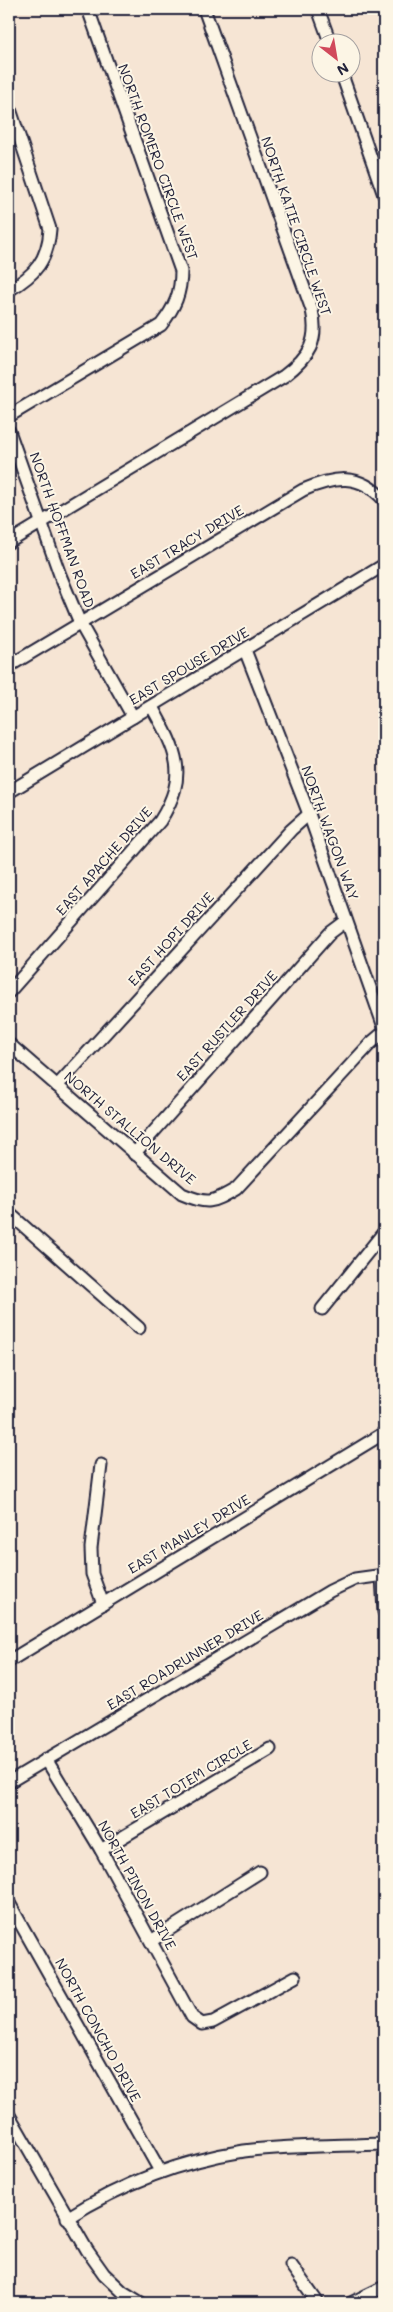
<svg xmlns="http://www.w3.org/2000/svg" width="393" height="2312" viewBox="0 0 393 2312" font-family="Mali,sans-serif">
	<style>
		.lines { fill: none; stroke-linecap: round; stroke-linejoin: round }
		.minor-casing { stroke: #22223b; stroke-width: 15 }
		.minor { stroke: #fcf5e5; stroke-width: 11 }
		.labels { text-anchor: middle; stroke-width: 4; stroke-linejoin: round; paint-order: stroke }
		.street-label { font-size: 14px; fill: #22223b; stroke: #fcf5e5 }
	</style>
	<rect width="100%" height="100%" fill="#f6e5d4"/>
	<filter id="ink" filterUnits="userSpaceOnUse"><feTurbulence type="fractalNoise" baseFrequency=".02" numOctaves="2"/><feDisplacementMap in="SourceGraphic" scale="10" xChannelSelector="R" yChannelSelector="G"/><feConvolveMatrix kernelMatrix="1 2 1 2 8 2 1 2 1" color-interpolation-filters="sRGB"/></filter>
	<g filter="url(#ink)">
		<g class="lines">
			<defs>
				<g id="minor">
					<path d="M318,9L330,42"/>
					<path d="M341,72L384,195"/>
					<path d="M9,106L50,229C48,260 35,275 9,290"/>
					<path d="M9,416L161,325C175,307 181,293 181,271L88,9"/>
					<path d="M9,431L60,575L80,623L133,717"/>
					<path d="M9,542L284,376C309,357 319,341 312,310L204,9"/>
					<path d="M245,650L309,814L384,1027"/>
					<path d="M9,666L303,490C334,477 359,472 384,500"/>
					<path d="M9,792L384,565"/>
					<path d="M9,992L160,821C189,774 177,752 152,707"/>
					<path d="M9,1044L182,1194C208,1205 212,1203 236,1189L371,1043L384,1032"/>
					<path d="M57,1086L291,830L309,814"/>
					<path d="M134,1154L330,933L346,921"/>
					<path d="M9,1213L139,1328"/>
					<path d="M322,1309L384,1232"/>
					<path d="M101,1465L91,1548L92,1574L103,1604"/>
					<path d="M382,1575L384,1612"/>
					<path d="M9,1661L384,1433"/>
					<path d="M46,1759L101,1850L192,2017L202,2024L213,2022L295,1977"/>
					<path d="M9,1782L330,1591L355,1579L384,1575"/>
					<path d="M101,1850L270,1749"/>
					<path d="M9,1903L160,2171"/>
					<path d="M151,1941L260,1872"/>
					<path d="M9,2115L87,2250L104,2274L123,2292L141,2303"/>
					<path d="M67,2218C121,2184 180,2161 244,2151C290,2145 338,2146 384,2144"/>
					<path d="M291,2265L318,2303"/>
					<path d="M351,2303L384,2287"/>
				</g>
			</defs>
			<use href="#minor" class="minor-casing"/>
			<use href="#minor" class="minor"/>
		</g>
	</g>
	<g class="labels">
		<g class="street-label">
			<text transform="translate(158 162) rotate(70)" y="5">NORTH ROMERO CIRCLE WEST</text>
			<text transform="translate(296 226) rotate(71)" y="5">NORTH KATIE CIRCLE WEST</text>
			<text transform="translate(62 530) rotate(70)" y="5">NORTH HOFFMAN ROAD</text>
			<text transform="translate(187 542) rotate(-31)" y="5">EAST TRACY DRIVE</text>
			<text transform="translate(189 666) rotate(-31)" y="5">EAST SPOUSE DRIVE</text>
			<text transform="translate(330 833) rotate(70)" y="5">NORTH WAGON WAY</text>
			<text transform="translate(104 861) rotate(-49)" y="5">EAST APACHE DRIVE</text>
			<text transform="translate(171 939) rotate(-48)" y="5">EAST HOPI DRIVE</text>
			<text transform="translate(227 1026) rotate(-48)" y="5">EAST RUSTLER DRIVE</text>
			<text transform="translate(130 1128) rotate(40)" y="5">NORTH STALLION DRIVE</text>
			<text transform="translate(189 1534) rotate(-31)" y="5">EAST MANLEY DRIVE</text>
			<text transform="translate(185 1660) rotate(-31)" y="5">EAST ROADRUNNER DRIVE</text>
			<text transform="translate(191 1779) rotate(-31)" y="5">EAST TOTEM CIRCLE</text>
			<text transform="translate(137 1885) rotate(61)" y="5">NORTH PINON DRIVE</text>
			<text transform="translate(98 2030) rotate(61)" y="5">NORTH CONCHO DRIVE</text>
		</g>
	</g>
	<rect width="393" height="2312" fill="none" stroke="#fcf5e5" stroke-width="30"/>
	<rect x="15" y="15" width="363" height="2282" fill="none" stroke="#22223b" stroke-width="2" filter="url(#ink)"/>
	<g transform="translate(336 58) rotate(149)"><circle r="24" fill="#fcf5e5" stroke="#a5a1a1"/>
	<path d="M0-4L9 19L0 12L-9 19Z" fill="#d1495b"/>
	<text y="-8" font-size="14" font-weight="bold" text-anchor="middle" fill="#22223b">N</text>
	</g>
</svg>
